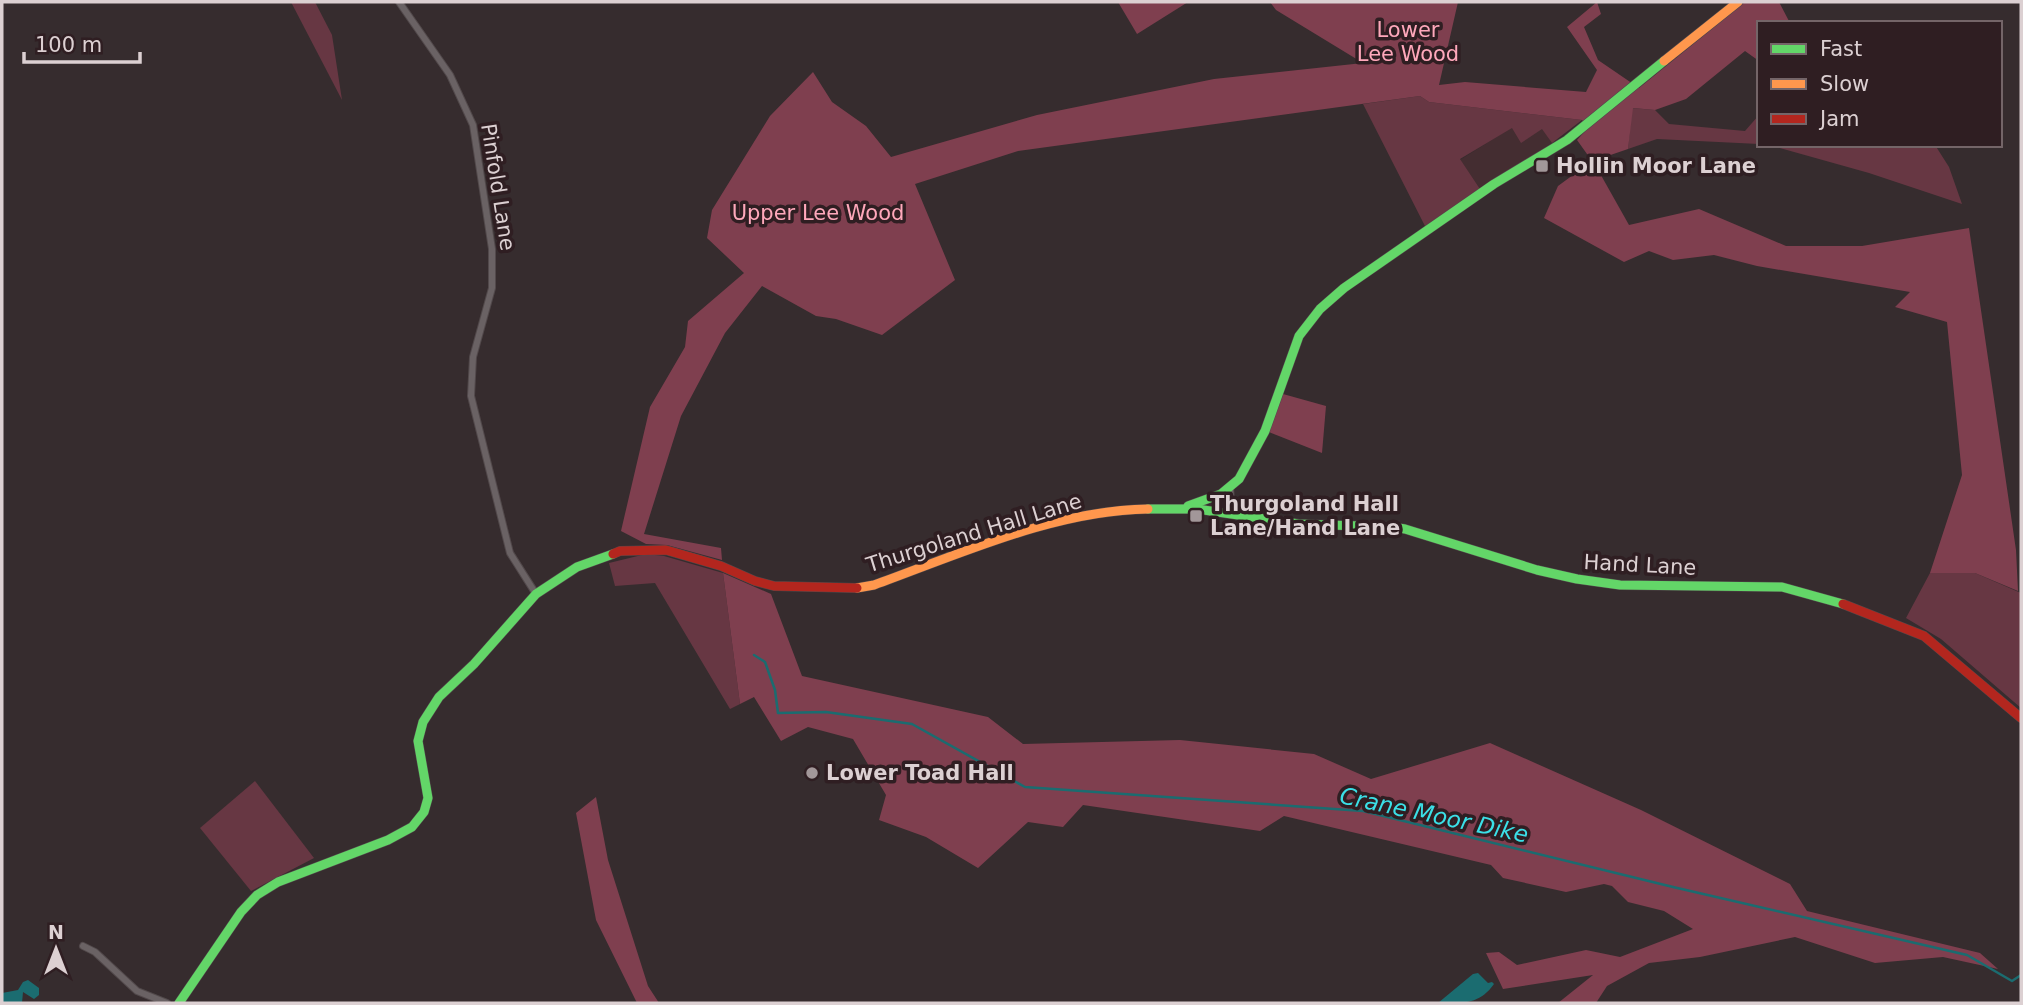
<svg xmlns="http://www.w3.org/2000/svg" width="2023" height="1005" viewBox="0 0 2023 1005" font-family="'DejaVu Sans',sans-serif">
	<style>
		.built { fill: #442d31 }
		.green { fill: #673743 }
		.forest { fill: #7f3f4f }
		.water { fill: #1b6c70 }
		.lines { fill: none; stroke-linecap: round; stroke-linejoin: round }
		.stream { stroke: #1b6c70; stroke-width: 2.5 }
		.street-casing { stroke: #52494b; stroke-width: 8 }
		.fast-casing { stroke: #52494b; stroke-width: 10 }
		.slow-casing { stroke: #52494b; stroke-width: 10 }
		.jam-casing { stroke: #52494b; stroke-width: 10 }
		.street { stroke: #6a6264; stroke-width: 6 }
		.fast { stroke: #63d668; stroke-width: 9 }
		.slow { stroke: #ff974d; stroke-width: 9 }
		.jam { stroke: #b3261e; stroke-width: 9 }
		.poi-dot { fill: #a29799; stroke: #2f1e22; stroke-width: 2.5 }
		.labels { text-anchor: middle; stroke-width: 7; stroke-linejoin: round; paint-order: stroke }
		.park-label { font-size: 21px; fill: #ffa8bb; stroke: #2f1e22 }
		.poi-label { font-size: 21px; font-weight: bold; fill: #dcd0d2; stroke: #2f1e22; text-anchor: start }
		.street-label { font-size: 21px; fill: #dcd0d2; stroke: #2f1e22 }
		.water-label { font-size: 23px; font-style: italic; fill: #3be0e7; stroke: #2f1e22 }
	</style>
	<rect width="100%" height="100%" fill="#362c2e"/>
	<path class="built" d="M1512,127L1543,129L1552,143L1480,189L1460,160Z"/>
	<g class="green">
		<path d="M291,2H315L332,35L342,100Z"/>
		<path d="M1420,96L1429,102L1582,120L1552,143L1542,129L1521,143L1512,128L1460,159L1480,189L1426,228L1363,104Z"/>
		<path d="M1632,108L1655,110L1669,124L1745,131L1759,115V144L1657,139L1628,149Z"/>
		<path d="M1769,145H1935L1949,167L1962,204L1869,173Z"/>
		<path d="M646,554L664,556L723,573L740,704L730,709L655,583L615,586L609,563Z"/>
		<path d="M1930,573H1975L2021,593V708L1941,639L1906,618Z"/>
		<path d="M255,781L314,858L251,891L200,828Z"/>
	</g>
	<g class="forest">
		<path d="M1118,2H1188L1137,34Z"/>
		<path d="M1270,2H1458L1439,85L1465,82L1586,92L1597,70L1567,27L1597,2L1601,14L1584,27L1598,60L1639,88L1745,2H1779L1790,23H1759V61L1745,51L1686,99L1655,110L1633,108L1628,149L1593,161L1629,225L1699,209L1786,246H1862L1969,228L2016,550L2018,591L1975,573H1930L1962,475L1947,322L1895,307L1910,292L1757,266L1714,255L1673,260L1649,251L1624,262L1544,218L1558,186L1592,161L1577,140L1589,127L1582,120L1429,102L1420,96L1018,151L915,184L955,280L882,335L836,319L816,316L762,286L725,333L681,416L644,534L721,548L722,560L667,545L646,544L621,531L650,407L685,347L688,321L744,273L707,238L712,210L770,116L813,72L832,102L866,126L891,157L1037,115L1214,79L1363,63L1276,10Z"/>
		<path d="M1283,394L1326,406L1322,453L1269,432Z"/>
		<path d="M723,573L771,594L802,676L988,717L1023,744L1180,740L1314,754L1371,779L1490,743L1641,810L1790,884L1807,911L1980,953L1998,969L1943,957L1875,963L1795,937L1700,957L1649,963L1607,986L1596,1003H1558L1593,975L1503,989L1486,953L1499,952L1517,965L1586,950L1620,957L1693,929L1664,911L1628,902L1612,886L1604,884L1566,892L1503,878L1491,865L1284,816L1260,831L1083,805L1063,827L1028,822L978,868L926,837L879,820L886,795L853,739L808,727L781,741L754,697L740,704Z"/>
		<path d="M596,797L608,860L648,986L659,1003H637L596,920L576,813Z"/>
	</g>
	<g class="water">
		<path d="M1478,973L1488,983L1492,982L1494,984C1479,1005 1463,1003 1438,1003L1473,974Z"/>
		<path d="M28,980L39,988V995L34,999L23,992L22,1003H2V993L18,990L23,982Z"/>
	</g>
	<g class="lines">
		<path class="stream" d="M754,655L765,662L775,690L778,713L826,712L912,724L1025,787L1363,811L1673,887L1967,955L2012,981L2021,975"/>
		<defs>
			<g id="street">
				<path d="M399,2L450,75L473,125L492,249V288L473,357L471,396L510,553L536,594"/>
				<path d="M1230,487L1231,502L1240,515"/>
				<path d="M83,946L95,952L137,991L167,1003"/>
			</g>
			<g id="fast">
				<path d="M1188,506L1221,494L1239,479L1265,431L1299,336L1320,309L1344,288L1494,184L1567,140L1664,61"/>
				<path d="M1148,509H1197L1299,524L1392,527L1405,529L1537,570L1577,579L1620,585L1782,587L1843,604"/>
				<path d="M179,1003L241,912L257,895L278,882L388,840L412,827L424,812L428,798L418,741L423,722L439,697L474,664L536,594L577,567L613,554"/>
			</g>
			<g id="slow">
				<path d="M1664,61L1738,2"/>
				<path d="M857,588L874,585C960,554 1056,510 1148,509"/>
			</g>
			<g id="jam">
				<path d="M613,554L620,551L666,550L721,566L755,581L774,586L857,588"/>
				<path d="M1843,604L1924,636L2021,718"/>
			</g>
		</defs>
		<use href="#street" class="street-casing"/>
		<use href="#fast" class="fast-casing"/>
		<use href="#slow" class="slow-casing"/>
		<use href="#jam" class="jam-casing"/>
		<use href="#street" class="street"/>
		<use href="#fast" class="fast"/>
		<use href="#slow" class="slow"/>
		<use href="#jam" class="jam"/>
	</g>
	<g class="poi-dot">
		<rect x="1535" y="159" width="14" height="14" rx="3.5"/>
		<rect x="1189" y="509" width="14" height="14" rx="3.5"/>
		<circle cx="812" cy="773" r="7"/>
	</g>
	<g class="labels">
		<g class="park-label">
			<text x="1408" y="37">Lower<tspan x="1408" dy="24">Lee Wood</tspan></text>
			<text x="818" y="220">Upper Lee Wood</text>
		</g>
		<g class="poi-label">
			<text x="1556" y="173">Hollin Moor Lane</text>
			<text x="1210" y="511">Thurgoland Hall<tspan x="1210" dy="24">Lane/Hand Lane</tspan></text>
			<text x="826" y="780">Lower Toad Hall</text>
		</g>
		<g class="street-label">
			<text transform="translate(498 187) rotate(81)" y="7">Pinfold Lane</text>
			<text transform="translate(974 533) rotate(-17)" y="7">Thurgoland Hall Lane</text>
			<text transform="translate(1640 565) rotate(3)" y="7">Hand Lane</text>
		</g>
		<g class="water-label">
			<text transform="translate(1434 815) rotate(12)" y="8">Crane Moor Dike</text>
		</g>
	</g>
	<rect width="2023" height="1005" fill="none" stroke="#dcd0d2" stroke-width="7"/>
	<rect x="1757" y="21" width="245" height="126" fill="#2f1e22" stroke="#746568" stroke-width="2"/>
	<rect x="1771" y="44" width="35" height="10" fill="#63d668" stroke="#746568" stroke-width="2"/>
	<text x="1820" y="56" font-size="21" fill="#dcd0d2">Fast</text>
	<rect x="1771" y="79" width="35" height="10" fill="#ff974d" stroke="#746568" stroke-width="2"/>
	<text x="1820" y="91" font-size="21" fill="#dcd0d2">Slow</text>
	<rect x="1771" y="114" width="35" height="10" fill="#b3261e" stroke="#746568" stroke-width="2"/>
	<text x="1820" y="126" font-size="21" fill="#dcd0d2">Jam</text>
	<g transform="translate(56 949)" stroke="#2f1e22" stroke-width="5" paint-order="stroke">
	<path d="M0-5L12 26L0 18L-12 26Z" fill="#dcd0d2"/>
	<text y="-10" font-size="19" font-weight="bold" text-anchor="middle" fill="#dcd0d2">N</text>
	</g>
	<path d="M24 52v10h116v-10" fill="none" stroke="#dcd0d2" stroke-width="3.5"/>
	<text x="35" y="52" font-size="21" fill="#dcd0d2" stroke="#2f1e22" stroke-width="5" paint-order="stroke">100 m</text>
</svg>
